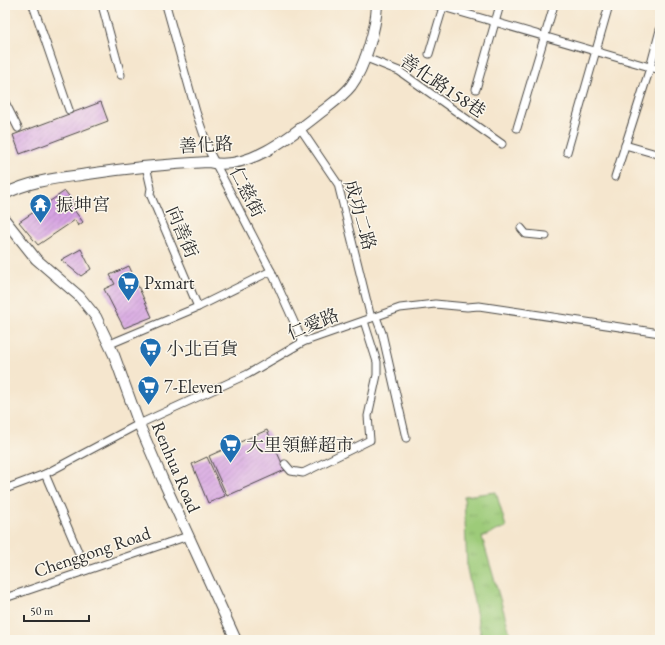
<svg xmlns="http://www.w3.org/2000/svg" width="665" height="645" viewBox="0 0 665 645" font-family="'EB Garamond','Noto Serif TC',serif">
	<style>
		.grass { fill: url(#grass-tufts); stroke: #647b52 }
		.building { fill: url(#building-hatch) }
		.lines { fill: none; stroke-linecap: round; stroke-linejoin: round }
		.street-casing { stroke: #494743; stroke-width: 9 }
		.secondary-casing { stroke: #494743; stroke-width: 12 }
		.street { stroke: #fff; stroke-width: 7 }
		.secondary { stroke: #fff; stroke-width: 10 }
		.labels { text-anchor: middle; stroke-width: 3; stroke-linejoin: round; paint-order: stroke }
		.street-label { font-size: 18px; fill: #2b2b2b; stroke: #fbf7ec }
		.poi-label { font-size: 18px; fill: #2b2b2b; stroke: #fbf7ec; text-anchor: start }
	</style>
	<defs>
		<pattern id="grass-tufts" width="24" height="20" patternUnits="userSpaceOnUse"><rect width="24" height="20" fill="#9dcb79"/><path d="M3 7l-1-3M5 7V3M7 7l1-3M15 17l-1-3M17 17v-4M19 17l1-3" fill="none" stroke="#87ae69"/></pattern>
		<pattern id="building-hatch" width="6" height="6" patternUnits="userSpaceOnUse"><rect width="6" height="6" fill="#d6a3e2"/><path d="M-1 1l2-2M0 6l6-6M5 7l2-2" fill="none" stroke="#ae85b7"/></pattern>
	</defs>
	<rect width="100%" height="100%" fill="#fbf7ec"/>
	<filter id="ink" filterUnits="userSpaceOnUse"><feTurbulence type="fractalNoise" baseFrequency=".025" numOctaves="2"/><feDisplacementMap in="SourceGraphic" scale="8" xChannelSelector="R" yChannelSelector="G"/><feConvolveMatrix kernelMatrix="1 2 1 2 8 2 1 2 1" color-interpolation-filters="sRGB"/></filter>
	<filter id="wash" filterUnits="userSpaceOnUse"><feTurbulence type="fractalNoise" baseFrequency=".012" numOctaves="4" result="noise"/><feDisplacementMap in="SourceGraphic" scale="16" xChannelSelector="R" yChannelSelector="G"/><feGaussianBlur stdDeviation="0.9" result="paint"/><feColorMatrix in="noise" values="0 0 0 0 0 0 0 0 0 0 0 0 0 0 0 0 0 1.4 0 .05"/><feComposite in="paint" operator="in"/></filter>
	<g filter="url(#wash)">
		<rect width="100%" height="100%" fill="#f5e6ce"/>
		<path class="grass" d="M496,492L506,527L482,537L512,640H482L467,569L464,496Z"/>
		<g id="blocks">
			<g class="building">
				<path d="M101,102L108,121L20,154L13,135Z"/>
				<path d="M65,191L75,204L71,206L83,222L78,226L75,220L38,245L19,222Z"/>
				<path d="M81,249L91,269L81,276L61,260Z"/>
				<path d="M129,266L152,317L124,328L104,289L115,284L110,275Z"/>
				<path d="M267,430L285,470L227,496L209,456Z"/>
				<path d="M207,457L225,496L208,503L192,464Z"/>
			</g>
		</g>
	</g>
	<g filter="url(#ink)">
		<use href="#blocks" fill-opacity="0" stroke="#494743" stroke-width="1"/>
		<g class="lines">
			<defs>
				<g id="street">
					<path d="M33,5L69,110"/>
					<path d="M102,5L121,75"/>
					<path d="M166,5L196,112L210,153L271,271L303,342"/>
					<path d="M436,5L660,70"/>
					<path d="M429,54L443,7"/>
					<path d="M364,57L399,71L502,144"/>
					<path d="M476,89L500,5"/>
					<path d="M5,102L18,128"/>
					<path d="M300,128L338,184L371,318"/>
					<path d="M517,128L554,5"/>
					<path d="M625,145L660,155"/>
					<path d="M567,152L609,5"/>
					<path d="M146,166L151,188L150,194L198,307"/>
					<path d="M615,177L650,68L660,30"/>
					<path d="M521,228L526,234L546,236"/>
					<path d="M376,317L382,333L406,438"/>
					<path d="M110,344L198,307L271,271"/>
					<path d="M285,464L291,471L303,473L370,440L368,416L377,375V362L364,321"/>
					<path d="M45,474L86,570"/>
					<path d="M5,489L45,474L139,424L248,374L303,342L400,308L435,304L467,307L479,306L660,333"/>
					<path d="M5,598L188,536"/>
				</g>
				<g id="secondary">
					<path d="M5,194C31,180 60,178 88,174C128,168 168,164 208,162C248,173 295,133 324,110C333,103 344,95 351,86C365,67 376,28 377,5"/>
					<path d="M5,220L36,259L79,296L96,317L114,355L139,424L162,478L236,640"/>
				</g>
			</defs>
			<use href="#street" class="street-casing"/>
			<use href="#secondary" class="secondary-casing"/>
			<use href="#street" class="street"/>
			<use href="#secondary" class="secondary"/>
		</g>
	</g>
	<defs>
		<symbol id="temple-pin" viewBox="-11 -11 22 30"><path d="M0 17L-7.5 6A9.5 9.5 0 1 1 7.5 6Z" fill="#1f6fb2" stroke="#fbf7ec"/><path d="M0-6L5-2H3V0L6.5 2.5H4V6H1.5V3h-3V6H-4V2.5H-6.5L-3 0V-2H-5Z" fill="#fff"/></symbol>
		<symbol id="supermarket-pin" viewBox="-11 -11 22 30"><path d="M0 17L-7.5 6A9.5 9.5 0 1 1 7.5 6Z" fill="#1f6fb2" stroke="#fbf7ec"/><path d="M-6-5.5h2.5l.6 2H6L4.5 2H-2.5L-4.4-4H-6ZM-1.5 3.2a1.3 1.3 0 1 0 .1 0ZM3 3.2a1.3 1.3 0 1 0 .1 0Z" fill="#fff"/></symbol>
	</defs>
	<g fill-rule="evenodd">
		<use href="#temple-pin" x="28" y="192" width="25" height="34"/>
		<use href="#supermarket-pin" x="116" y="270" width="25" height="34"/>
		<use href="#supermarket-pin" x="138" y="336" width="25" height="34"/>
		<use href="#supermarket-pin" x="136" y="374" width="25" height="34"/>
		<use href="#supermarket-pin" x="218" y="432" width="25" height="34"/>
	</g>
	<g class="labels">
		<g class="street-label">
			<text transform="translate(443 86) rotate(34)" y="6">善化路158巷</text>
			<text transform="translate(206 145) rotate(-3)" y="6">善化路</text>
			<text transform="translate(247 192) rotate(63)" y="6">仁慈街</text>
			<text transform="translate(360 215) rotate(74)" y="6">成功二路</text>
			<text transform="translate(182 232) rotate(67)" y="6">向善街</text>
			<text transform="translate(313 324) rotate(-22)" y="6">仁愛路</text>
			<text transform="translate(176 467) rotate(67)" y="6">Renhua Road</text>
			<text transform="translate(92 552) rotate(-19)" y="6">Chenggong Road</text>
		</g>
		<g class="poi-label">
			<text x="56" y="211">振坤宮</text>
			<text x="144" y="289">Pxmart</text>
			<text x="166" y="355">小北百貨</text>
			<text x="164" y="393">7-Eleven</text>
			<text x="246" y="451">大里領鮮超市</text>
		</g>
	</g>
	<rect width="665" height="645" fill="none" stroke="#fbf7ec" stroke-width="20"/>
	<path d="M24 615v6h65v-6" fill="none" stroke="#2b2b2b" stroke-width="2"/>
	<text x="30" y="615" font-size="12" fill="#2b2b2b" stroke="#fbf7ec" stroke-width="3" paint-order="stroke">50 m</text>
</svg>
